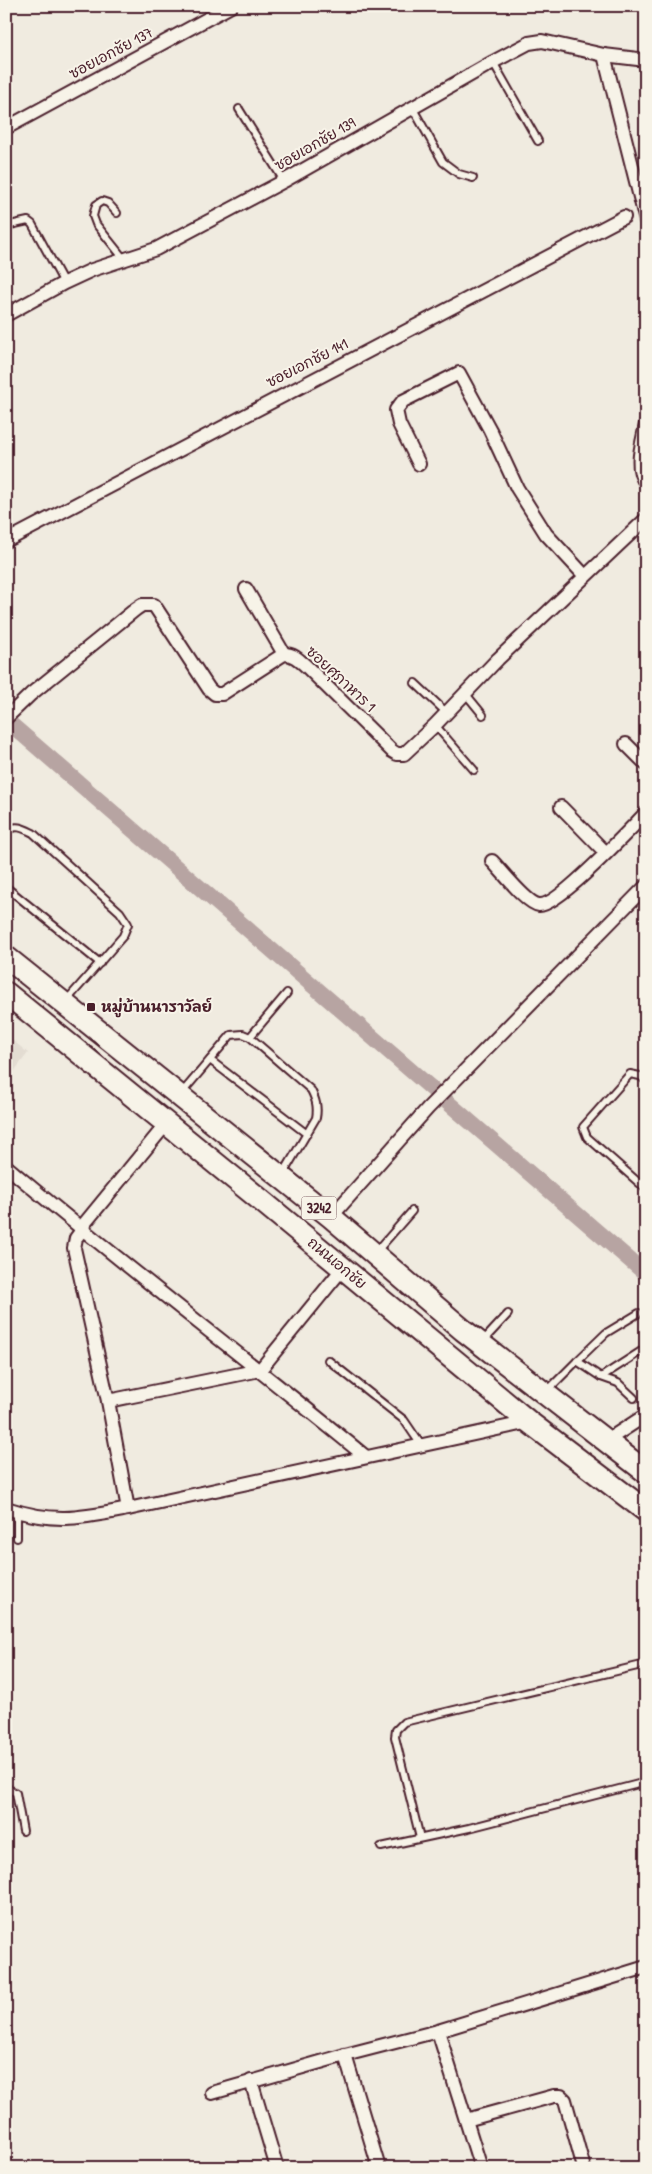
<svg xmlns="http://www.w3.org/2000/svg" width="652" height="2174" viewBox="0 0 652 2174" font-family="'Patrick Hand','Playpen Sans Thai',sans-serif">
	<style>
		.built { fill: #e3dcd2 }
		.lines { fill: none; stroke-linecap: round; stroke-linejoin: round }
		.canal { stroke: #b7a4a2; stroke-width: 16 }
		.service-casing { stroke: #4a1f2b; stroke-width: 10 }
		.minor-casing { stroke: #4a1f2b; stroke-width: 16 }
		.primary-casing { stroke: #4a1f2b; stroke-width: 25 }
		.service { stroke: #f7f3e8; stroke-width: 6 }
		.minor { stroke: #f7f3e8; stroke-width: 12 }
		.primary { stroke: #f7f3e8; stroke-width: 21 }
		.poi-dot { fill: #4a1f2b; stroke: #f7f3e8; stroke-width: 2 }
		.labels { text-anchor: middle; stroke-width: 4; stroke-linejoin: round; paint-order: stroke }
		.shield { fill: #f7f3e8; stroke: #7e5f64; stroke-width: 1 }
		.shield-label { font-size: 14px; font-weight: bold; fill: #4a1f2b }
		.street-label { font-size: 15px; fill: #4a1f2b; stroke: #f7f3e8 }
		.poi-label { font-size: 15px; font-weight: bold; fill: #4a1f2b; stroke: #f7f3e8; text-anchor: start }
	</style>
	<rect width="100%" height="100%" fill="#f0ebe0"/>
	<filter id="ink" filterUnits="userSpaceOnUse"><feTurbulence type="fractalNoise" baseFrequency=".02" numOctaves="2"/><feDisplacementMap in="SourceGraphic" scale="10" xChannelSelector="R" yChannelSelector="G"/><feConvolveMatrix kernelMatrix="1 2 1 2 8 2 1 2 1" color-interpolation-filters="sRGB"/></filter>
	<g filter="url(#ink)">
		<path class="built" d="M6,1035L28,1053L6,1082Z"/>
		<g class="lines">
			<path class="canal" d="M6,720L646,1274"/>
			<defs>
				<g id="service">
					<path d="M493,62L538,141"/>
					<path d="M412,107L443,162L459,174L473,178"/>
					<path d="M239,109L284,181"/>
					<path d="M117,213L108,203L102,201L96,205L93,216L96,224L124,259"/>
					<path d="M10,225L28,221L32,224L64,283"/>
					<path d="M415,683L447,713"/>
					<path d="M465,693L483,715"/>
					<path d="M435,725L474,770"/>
					<path d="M6,831C16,824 23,828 33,833L120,912L128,924L123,936L67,1000"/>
					<path d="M6,887L100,963"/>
					<path d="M250,1037L287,993"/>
					<path d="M210,1060L307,1134"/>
					<path d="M646,1081L640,1076L630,1074L583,1127L587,1137L646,1189"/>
					<path d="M181,1094L231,1035L243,1034L250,1037L311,1090C316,1100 318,1107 316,1118L283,1174"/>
					<path d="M377,1251L412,1211"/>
					<path d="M482,1342L508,1314"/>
					<path d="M328,1360L404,1420L421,1445"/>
					<path d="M577,1361L606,1333L639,1313"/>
					<path d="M601,1377L618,1383L634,1398"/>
					<path d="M546,1392L577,1361L601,1377L646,1348"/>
					<path d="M17,1511V1538"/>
					<path d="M6,1787L16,1793L23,1831"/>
					<path d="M420,1838L395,1737L396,1730L404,1722L646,1664"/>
					<path d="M381,1847L469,1828L646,1782"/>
				</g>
				<g id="minor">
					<path d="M604,55L646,221"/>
					<path d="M6,128L231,6"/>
					<path d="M6,315L64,283L92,270L156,249L284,181L493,62L529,43L542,41L604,55L646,60"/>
					<path d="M646,424C643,441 633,469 646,483"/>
					<path d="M419,464L399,424L396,410L403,401L459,373L490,430L517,488L546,534L585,576"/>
					<path d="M6,541L624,217"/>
					<path d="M246,589L284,654"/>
					<path d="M6,718L31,694L136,609L142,605H154L209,689L215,694H222L284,654C295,654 300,661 308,668L392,751L397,754H404L435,725L498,659L646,519"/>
					<path d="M626,744L646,764"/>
					<path d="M561,807L606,853"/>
					<path d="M492,861C502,871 527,904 539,905C557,907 630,829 646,813"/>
					<path d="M6,1166C124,1266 247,1359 366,1457"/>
					<path d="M331,1217L428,1108L646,886"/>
					<path d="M80,1229L167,1123"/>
					<path d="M82,1230L76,1238L74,1248L108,1401L128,1509"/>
					<path d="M108,1401L260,1370L343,1268"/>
					<path d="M606,1441L646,1415"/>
					<path d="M6,1508C55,1524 80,1518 128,1509L529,1422"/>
					<path d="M438,2031L481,2168"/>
					<path d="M345,2055L379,2168"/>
					<path d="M251,2081L277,2168"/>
					<path d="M212,2093L345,2055L438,2031L646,1967"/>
					<path d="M466,2120L554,2096H561L565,2100L584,2168"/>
				</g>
				<g id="primary">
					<path d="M6,957L331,1217L463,1330L646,1472"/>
					<path d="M6,993L257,1197L529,1422L646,1511"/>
				</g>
			</defs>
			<use href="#service" class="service-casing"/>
			<use href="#minor" class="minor-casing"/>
			<use href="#primary" class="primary-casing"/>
			<use href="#service" class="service"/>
			<use href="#minor" class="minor"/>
			<use href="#primary" class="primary"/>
		</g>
	</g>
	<rect class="poi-dot" x="86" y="1002" width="10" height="10" rx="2.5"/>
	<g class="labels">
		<rect class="shield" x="301.5" y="1196.5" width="35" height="23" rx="4"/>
		<g class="shield-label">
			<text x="319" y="1213">3242</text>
		</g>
		<g class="street-label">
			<text transform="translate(111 53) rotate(-28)" y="5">ซอยเอกชัย 137</text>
			<text transform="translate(315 144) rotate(-30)" y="5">ซอยเอกชัย 139</text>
			<text transform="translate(307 363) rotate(-27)" y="5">ซอยเอกชัย 141</text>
			<text transform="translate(341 679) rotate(43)" y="5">ซอยศุภาหาร 1</text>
			<text transform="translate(337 1263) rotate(40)" y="5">ถนนเอกชัย</text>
		</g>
		<g class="poi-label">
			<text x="101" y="1012">หมู่บ้านนาราวัลย์</text>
		</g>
	</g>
	<rect width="652" height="2174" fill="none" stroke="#f7f3e8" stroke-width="25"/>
	<rect x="12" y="12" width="627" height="2149" fill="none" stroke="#4a1f2b" stroke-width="2" filter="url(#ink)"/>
</svg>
